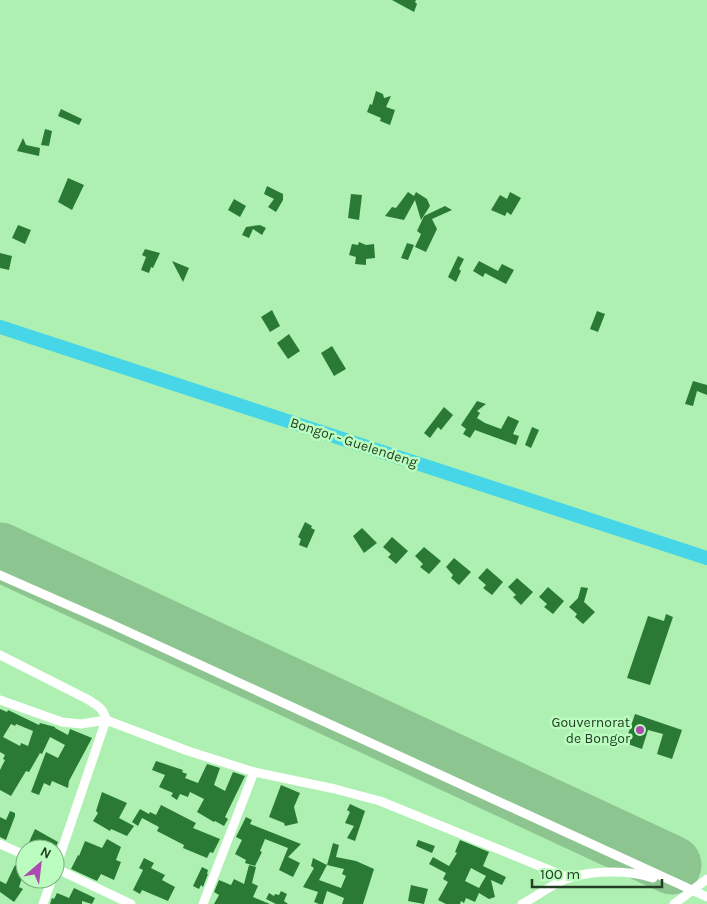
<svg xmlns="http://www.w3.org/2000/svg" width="707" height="904" viewBox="0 0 707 904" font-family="Karla,sans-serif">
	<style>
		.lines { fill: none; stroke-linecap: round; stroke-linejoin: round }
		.runway { stroke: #8cc590; stroke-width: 59 }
		.building { fill: #2a7a36; fill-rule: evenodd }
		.minor { stroke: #fff; stroke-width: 9 }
		.highway { stroke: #47d6e7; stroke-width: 14 }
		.poi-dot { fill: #ae4bb1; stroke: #bafdbe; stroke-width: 2 }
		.labels { text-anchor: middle; stroke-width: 5; stroke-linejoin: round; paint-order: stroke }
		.street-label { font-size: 14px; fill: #233e25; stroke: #bafdbe }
		.poi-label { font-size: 14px; fill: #233e25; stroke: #bafdbe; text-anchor: end }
	</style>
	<rect width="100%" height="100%" fill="#adf0b1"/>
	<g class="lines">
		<path class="runway" d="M0,552L672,865"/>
	</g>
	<g class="building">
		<path d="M392,0H416L415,2L417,4L414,12Z"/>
		<path d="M376,91L383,94L384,98L391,96L386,107L395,110L390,125L380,121L381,118L367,112L370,104L372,105Z"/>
		<path d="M61,109L82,119L79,125L58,116Z"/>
		<path d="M45,129L52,131L49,146L41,145Z"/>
		<path d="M23,138L26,145L40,148L39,156L17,151Z"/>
		<path d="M68,178L84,185L72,210L58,202Z"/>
		<path d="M267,186L283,194V200L276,212L268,207L274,199L264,194Z"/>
		<path d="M408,192L414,196L416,192L427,199L430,206L421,220L415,200L404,220L385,216L392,207L396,208Z"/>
		<path d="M510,192L521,198L511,215L507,212L505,216L491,210L500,195L507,199Z"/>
		<path d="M351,194L362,195L359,220L348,218Z"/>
		<path d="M234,199L246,206L240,217L228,210Z"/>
		<path d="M445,206L452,210L432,219L437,229L426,252L415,247L421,234L417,231L424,216Z"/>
		<path d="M18,225L31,230L25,244L12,238Z"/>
		<path d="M260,225L266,228L262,235L253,229L249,238L242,235L246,227Z"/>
		<path d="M359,242L366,245L374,244L375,258L366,259V265L355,264L356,257L349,255L352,244L358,245Z"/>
		<path d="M407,243L414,245L408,260L401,258Z"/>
		<path d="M145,249L160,253L153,268L151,267L149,273L141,270L146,257L142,255Z"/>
		<path d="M0,253L12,256L9,270L0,268Z"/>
		<path d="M458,256L464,259L459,269L461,271L456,282L448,277Z"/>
		<path d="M172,261L189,268L183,282Z"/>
		<path d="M479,261L498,271L502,264L514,270L506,284L485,273L483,277L473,271Z"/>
		<path d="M272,310L280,326L270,332L261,317Z"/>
		<path d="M597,311L605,314L598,332L590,329Z"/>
		<path d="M289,334L300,351L288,359L277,343Z"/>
		<path d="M332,346L346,369L334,376L321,353Z"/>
		<path d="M693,381L707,385V395L697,391L693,406L685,404Z"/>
		<path d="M477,401L486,404L477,411L480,413L477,418L485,423L501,429L508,416L519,421L513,434L519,436L516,445L475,430L470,438L463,434L466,429L461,425Z"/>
		<path d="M444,407L453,415L441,430L438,427L430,438L424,433Z"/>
		<path d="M532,427L539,430L531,448L525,445Z"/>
		<path d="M305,522L312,526L311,528L315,530L307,548L299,545L301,539L298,537Z"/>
		<path d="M362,528L377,543L364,553L353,536Z"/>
		<path d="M392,537L408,551L396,564L388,557L391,554L383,547Z"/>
		<path d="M424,547L441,561L429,574L420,567L423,564L415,556Z"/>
		<path d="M454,558L471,572L459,585L451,578L453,575L446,567Z"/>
		<path d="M487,568L503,582L492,595L483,588L486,585L478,578Z"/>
		<path d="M517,578L533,592L521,605L513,597L516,595L508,587Z"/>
		<path d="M548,587L564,601L553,614L544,607L547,604L539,597Z"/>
		<path d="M581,587L588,588L584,602L595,612L583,624L575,617L577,614L569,607L578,598Z"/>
		<path d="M666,614L673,617L650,685L627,678L648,616L664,621Z"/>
		<path d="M0,709L7,712L8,710L39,725L40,723L55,727V728L68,735L70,729L92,738L69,781L68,788L52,781L50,786L44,783L39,795L31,792L46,752L58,758L65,745L50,737L42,754L40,753L29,772L26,771L11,796L0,790V770L5,760L3,759L5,755L0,752ZM11,724L15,726L16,724L33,731L28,746L21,743L20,746L3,737Z"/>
		<path d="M635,714L682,730L672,759L657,754L663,734L648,730L642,749L625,743Z"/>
		<path d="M156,761L183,770L182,772L187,774L185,778L198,783L207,764L220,768L214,785L225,791L233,772L245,776L225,817L228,819L224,826L215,821L214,822L197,812L204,799L190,792L188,797L180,794L177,800L171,796L173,793L159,787L165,775L152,770Z"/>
		<path d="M281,785L300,793L294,807L298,823L285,826L284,823L269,817Z"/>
		<path d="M102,792L127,803L119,818L134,826L127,836L111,829L110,831L93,821L98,813L96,811Z"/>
		<path d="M350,804L365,811L355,841L347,838L354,826L345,823L350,812L347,810Z"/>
		<path d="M161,805L196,823L193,828L220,839L213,853L210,852L207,858L183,848L184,845L157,831L159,827L142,818L138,826L132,822L140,809L149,814L150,812L156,815Z"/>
		<path d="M10,811L15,813V816L6,840L0,837V817L6,820Z"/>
		<path d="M246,817L252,820L250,824L301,844L288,857L300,863L293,877L279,870L288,848L265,839L260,851L262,852L255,866L245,863L246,860L235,854L242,840L236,837Z"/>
		<path d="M35,829L58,842L55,849H44L36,845L34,849H26Z"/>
		<path d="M107,839L121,847L116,860L121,862L114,880L101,874L97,881L71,869L78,855L79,856L85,841L102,848Z"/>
		<path d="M418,840L435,846L432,853L416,846Z"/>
		<path d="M460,840L489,852L483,866L506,877L502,885L491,880L495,897L489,899L479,893L475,902L466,898L464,903L461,901L460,904H446L438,900L448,882L443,879L446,873L429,864L433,857L449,866L457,853L455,852ZM471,868L486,876L479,888L465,881Z"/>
		<path d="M333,843L339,845L336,857L356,861L374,869L363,904H342L344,898L327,891L323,904H319L314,902L318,892L303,887L314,868L311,866L313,858L327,865L319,880L341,888L346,876L342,874L344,869L327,865Z"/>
		<path d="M144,858L154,863L151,868L165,875L162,880L175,887L168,901L142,890L140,894L133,890L143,870L139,868Z"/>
		<path d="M15,865L25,869L19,887L23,889L14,902L0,892V881L6,884Z"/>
		<path d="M249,865L256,867L252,883L258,886L253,897L270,904H214L219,895L214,892L219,880L231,885L234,879L244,884Z"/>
		<path d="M202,867L208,870L207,874H208L203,887L201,885L199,889L193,886Z"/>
		<path d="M411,885L428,889L424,904L408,901Z"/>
		<path d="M74,888L95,898L92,904L82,901V904H50L52,898L54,899L57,893L69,898Z"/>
		<path d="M281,891L287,894L284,901L288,904H276L266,899L269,893L274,896L275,894L279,895Z"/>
	</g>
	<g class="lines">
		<g class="minor">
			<path d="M0,575L109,623L707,897"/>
			<path d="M0,655L87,699C97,705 104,709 106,720L55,870"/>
			<path d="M0,700L62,722L81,724L106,720L188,751L254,772L335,789L380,801L569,878"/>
			<path d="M0,844L25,855"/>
			<path d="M55,868L131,904"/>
			<path d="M43,904L52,879"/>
			<path d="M203,904L254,772"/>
			<path d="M522,904C536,897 555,882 569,878C593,870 630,870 653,878"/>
			<path d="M674,904L707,879"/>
		</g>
		<path class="highway" d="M0,327L707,558"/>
	</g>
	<circle class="poi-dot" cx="640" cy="730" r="5"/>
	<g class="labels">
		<g class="street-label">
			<text transform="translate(354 442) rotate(18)" y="5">Bongor - Guelendeng</text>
		</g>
		<g class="poi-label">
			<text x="630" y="727">Gouvernorat<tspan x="630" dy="16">de Bongor</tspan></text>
		</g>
	</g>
	<g transform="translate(40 864) rotate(28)"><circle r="24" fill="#bafdbe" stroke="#7eb181"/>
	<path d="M0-4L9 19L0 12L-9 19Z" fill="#ae4bb1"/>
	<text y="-8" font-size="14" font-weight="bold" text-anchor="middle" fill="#233e25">N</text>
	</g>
	<path d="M532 879v8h130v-8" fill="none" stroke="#233e25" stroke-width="2.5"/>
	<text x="540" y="879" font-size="15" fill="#233e25" stroke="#bafdbe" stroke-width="4" paint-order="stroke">100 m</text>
</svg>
